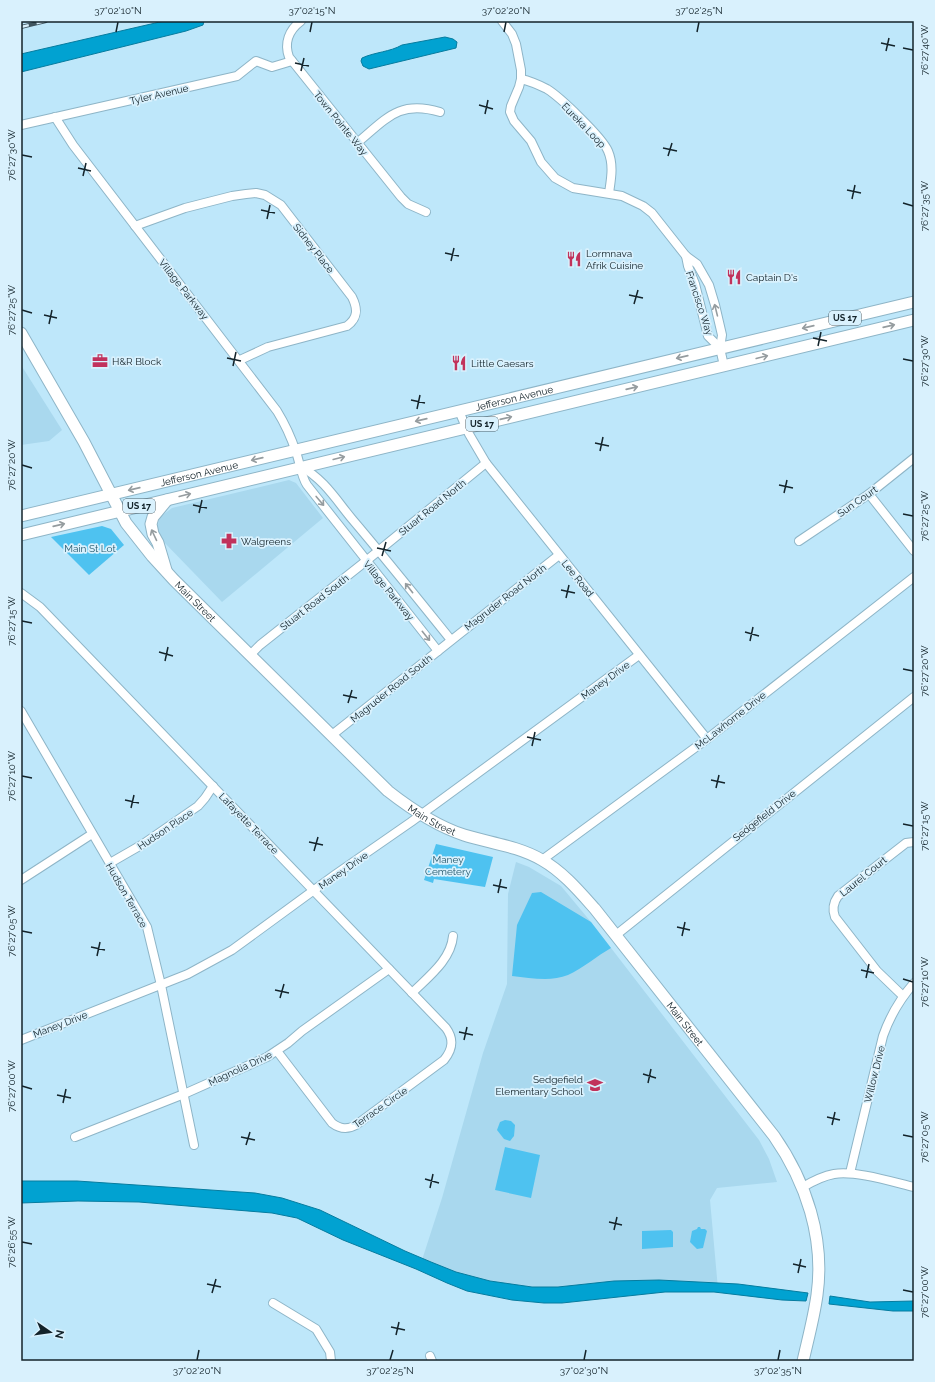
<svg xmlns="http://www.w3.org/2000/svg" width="935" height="1382" viewBox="0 0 935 1382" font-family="Raleway,sans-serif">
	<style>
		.built { fill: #a9d8ee }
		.green { fill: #4ec2f0 }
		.water { fill: #01a2d1; stroke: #067c9f }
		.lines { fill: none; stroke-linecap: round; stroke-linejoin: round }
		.minor-casing { stroke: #8eb5c7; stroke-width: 10 }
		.major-casing { stroke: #8eb5c7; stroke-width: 13 }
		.minor { stroke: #fff; stroke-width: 8 }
		.major { stroke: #fff; stroke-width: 11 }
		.rail-casing { stroke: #3e545e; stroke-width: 4 }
		.rail { stroke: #d9f1fd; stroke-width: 2.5; stroke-dasharray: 8; stroke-linecap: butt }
		.oneway { stroke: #959c9f }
		.ticks { fill: none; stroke: #13232a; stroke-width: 1.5 }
		.labels { text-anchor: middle; stroke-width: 3.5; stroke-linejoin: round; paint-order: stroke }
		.shield { fill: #d9f1fd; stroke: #4e6169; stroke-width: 1 }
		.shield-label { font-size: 9px; font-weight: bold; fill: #13232a }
		.street-label { font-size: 10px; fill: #13232a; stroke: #d9f1fd }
		.poi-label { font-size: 10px; fill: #13232a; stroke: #d9f1fd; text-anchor: start }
		.park-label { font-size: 10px; fill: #25586c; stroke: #d9f1fd }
		.neatline { fill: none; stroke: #13232a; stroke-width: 1.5 }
		.ticks-label { font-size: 10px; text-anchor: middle; fill: #13232a }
	</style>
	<rect width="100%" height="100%" fill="#bee7fa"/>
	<g class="built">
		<path d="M21,365L62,430L49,441L21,445Z"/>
		<path d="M289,480L296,483L323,518L222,602L161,539L157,528L160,517L172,508Z"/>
		<path d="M516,862L529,867L561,886L591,922L759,1140L769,1159L777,1182L717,1188L710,1200L718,1289L567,1293L483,1283L422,1260L442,1198L483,1053L507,984L508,894Z"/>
	</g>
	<g class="green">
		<path d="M102,526L111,529L124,545L89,575L51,537Z"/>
		<path d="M436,844L493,857L485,887L434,879L433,883L424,880Z"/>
		<path d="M541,892L591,922L611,948C597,956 583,968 568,975C551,982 531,978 512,976L517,925L532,893Z"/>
		<path d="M505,1120L511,1121L515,1125L514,1136L510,1141L504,1139L497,1130L500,1122Z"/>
		<path d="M505,1147L540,1155L531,1198L495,1190Z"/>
		<path d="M698,1227H700L701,1229H705L707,1231L703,1248L697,1249L690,1242L692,1231L697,1229Z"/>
		<path d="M671,1230L673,1232V1247L642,1249V1231Z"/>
	</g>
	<g class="water">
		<path d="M164,21H204L203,25L186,31L21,72V54Z"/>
		<path d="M445,37L453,39L457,42L456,48L369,69L363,66L361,61L362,58C375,52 390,52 402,45Z"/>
		<path d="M21,1181H77L255,1193L282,1198L320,1210L405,1251L431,1262L456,1272L490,1281L532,1287H558L614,1281L659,1280L738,1284L808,1293L806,1301L782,1300L714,1292H665L562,1303H544L512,1300L467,1291L447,1283L416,1269L343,1240L297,1218L272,1213L139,1202L78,1201L21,1203Z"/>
		<path d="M830,1296L870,1302L914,1301V1311H893L829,1304Z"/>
	</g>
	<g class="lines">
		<defs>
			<g id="minor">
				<path d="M301,21C289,30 284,43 289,57L401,197L408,204L426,212"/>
				<path d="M502,21L512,34L516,44L521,70V79L519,87L511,106L510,112L514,121L531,141L541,162L555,178L573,188L622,196L643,206L652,213L686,256L697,264L709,285L715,305L722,335L720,348L724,366"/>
				<path d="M521,79C530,81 539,85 547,89C560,97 602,137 608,151C614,165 611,179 609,193"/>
				<path d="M55,117L73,145L277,411C285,424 291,437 296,452C300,463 301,476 307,485L438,651"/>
				<path d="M21,125L237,76L256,61L272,67L292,61"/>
				<path d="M357,143C387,118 399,100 440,112"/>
				<path d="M135,226L185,208L232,196L246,194L256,193L265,195L281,205L352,297C358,309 358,318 347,326L268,347L240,360"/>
				<path d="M686,256L688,266L695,284L708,336L720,348"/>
				<path d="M459,411L469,434L486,463L707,739"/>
				<path d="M301,467C323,478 337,501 352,519C386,559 418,599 451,640"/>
				<path d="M869,494L914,551"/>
				<path d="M799,541L869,494L914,458"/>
				<path d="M21,593L40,607L446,1028C454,1039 453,1049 444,1060L356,1125C347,1130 340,1129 332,1123L277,1051"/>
				<path d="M250,655L260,645L366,561L486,463"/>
				<path d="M21,711L147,927L161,985L194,1145"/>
				<path d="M332,735L559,555"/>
				<path d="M542,860L707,739L914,577"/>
				<path d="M110,863L143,844L198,806L205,798L213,786"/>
				<path d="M21,880L92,834"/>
				<path d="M616,935L914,697"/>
				<path d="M412,993C428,977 451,960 453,936"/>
				<path d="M903,996L877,971L835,917C832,909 833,903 838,896L906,843L914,842"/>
				<path d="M21,1040L188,974L232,950L336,874L411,822L639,655"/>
				<path d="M75,1137L184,1094L267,1057L288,1043L302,1031L389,969"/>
				<path d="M850,1173L883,1036C890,1016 900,999 914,983"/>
				<path d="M803,1187C813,1181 823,1176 834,1174C854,1170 893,1182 914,1187"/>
				<path d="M273,1303L316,1329L330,1352L331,1361"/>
				<path d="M430,1356L432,1361"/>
			</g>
			<g id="major">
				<path id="s1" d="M21,333L84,442L126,523L152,556L174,580L388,791C411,809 436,826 464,835C490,843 518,846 542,860C563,872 579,891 595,909L774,1136C806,1182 825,1238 817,1295C814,1317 808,1339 803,1361"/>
				<path id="s2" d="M21,516L914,302"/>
				<path d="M21,535L914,320"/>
				<path d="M166,570L158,543L153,534L151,524L153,517L167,500"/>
			</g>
		</defs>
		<use href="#minor" class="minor-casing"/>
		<use href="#major" class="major-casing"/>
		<use href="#minor" class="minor"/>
		<use href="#major" class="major"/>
		<defs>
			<path id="rail" d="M21,27L46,21"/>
		</defs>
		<use href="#rail" class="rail-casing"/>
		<use href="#rail" class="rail"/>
	</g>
	<defs><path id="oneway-shaft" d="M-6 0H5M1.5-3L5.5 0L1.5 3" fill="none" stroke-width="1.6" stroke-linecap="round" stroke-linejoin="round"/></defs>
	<g class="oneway">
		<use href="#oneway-shaft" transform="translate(716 310) rotate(-104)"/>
		<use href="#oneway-shaft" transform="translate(889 326) rotate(-13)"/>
		<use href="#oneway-shaft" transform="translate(808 327) rotate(167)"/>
		<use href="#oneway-shaft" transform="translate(682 357) rotate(167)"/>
		<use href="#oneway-shaft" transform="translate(762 357) rotate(-14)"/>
		<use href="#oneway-shaft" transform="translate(632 388) rotate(-13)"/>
		<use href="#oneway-shaft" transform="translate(506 418) rotate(-13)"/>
		<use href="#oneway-shaft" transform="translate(421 420) rotate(167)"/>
		<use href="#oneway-shaft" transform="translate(339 458) rotate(-14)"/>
		<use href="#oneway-shaft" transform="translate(257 459) rotate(167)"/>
		<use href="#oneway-shaft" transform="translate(134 489) rotate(167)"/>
		<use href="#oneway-shaft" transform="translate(185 495) rotate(-14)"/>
		<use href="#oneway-shaft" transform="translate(320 501) rotate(50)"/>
		<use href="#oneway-shaft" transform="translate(59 525) rotate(-13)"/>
		<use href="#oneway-shaft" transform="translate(154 535) rotate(-115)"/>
		<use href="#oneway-shaft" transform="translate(409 588) rotate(-128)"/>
		<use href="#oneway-shaft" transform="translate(426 636) rotate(51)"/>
	</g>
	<path class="ticks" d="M116,32L118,22M310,32L312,22M504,32L506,22M697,32L699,22M881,43L895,46M903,48L913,50M886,51L889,38M295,63L309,66M301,71L304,58M479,105L493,109M485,114L488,100M663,148L677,151M22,155L32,157M668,156L672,143M78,168L91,171M83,176L86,163M847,190L861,193M852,199L855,185M903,203L913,206M261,210L275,213M267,219L270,205M445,253L459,256M451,261L454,248M629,295L643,298M634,304L638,290M22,310L32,313M44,315L57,318M49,324L52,310M813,338L827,341M818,346L821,332M227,358L241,361M903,359L913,361M233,366L236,352M411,400L425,403M417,409L420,395M595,443L609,446M600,451L603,437M22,465L32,468M779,485L793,488M784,493L787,480M193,505L207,508M199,513L202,500M903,514L913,516M377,548L391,551M382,556L386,542M561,590L575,593M566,598L569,585M22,621L32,623M745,632L759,636M750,641L753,627M159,652L173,656M165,661L168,647M903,669L913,671M343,695L357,698M348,703L352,690M527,737L541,740M532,746L535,732M22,776L32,778M711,780L725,783M716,788L719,775M125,800L139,803M131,808L134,795M903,824L913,826M309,842L323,845M314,851L318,837M493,885L507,888M498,893L501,879M677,927L690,930M22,931L32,933M682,936L685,922M91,947L105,950M97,956L100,942M861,970L874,973M866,978L869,964M903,979L913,982M275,990L289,993M280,998L284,984M459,1032L473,1035M464,1040L467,1027M643,1074L656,1078M648,1083L651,1069M22,1086L32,1089M57,1095L71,1098M63,1103L66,1089M827,1117L840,1120M832,1125L835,1112M903,1135L913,1137M241,1137L255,1140M246,1145L250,1132M425,1179L439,1183M430,1188L433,1174M609,1222L622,1225M614,1230L617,1217M22,1242L32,1244M793,1264L806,1267M798,1273L801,1259M207,1284L221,1287M903,1290L913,1292M212,1293L216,1279M391,1327L405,1330M396,1335L399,1322M197,1360L199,1350M390,1360L393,1350M584,1360L586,1350M778,1360L780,1350"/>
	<defs>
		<symbol id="restaurant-bare" viewBox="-9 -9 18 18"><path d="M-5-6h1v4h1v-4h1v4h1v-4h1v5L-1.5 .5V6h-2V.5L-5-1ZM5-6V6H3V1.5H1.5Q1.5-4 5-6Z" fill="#c1325c" stroke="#d9f1fd" stroke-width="2.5" paint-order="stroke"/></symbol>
		<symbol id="office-bare" viewBox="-9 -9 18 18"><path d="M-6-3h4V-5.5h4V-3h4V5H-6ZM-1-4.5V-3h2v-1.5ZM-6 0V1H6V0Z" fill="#c1325c" stroke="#d9f1fd" stroke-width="2.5" paint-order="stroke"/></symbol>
		<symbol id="pharmacy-bare" viewBox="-9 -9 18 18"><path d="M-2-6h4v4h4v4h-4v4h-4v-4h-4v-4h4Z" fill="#c1325c" stroke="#d9f1fd" stroke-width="2.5" paint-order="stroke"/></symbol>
		<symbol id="school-bare" viewBox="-9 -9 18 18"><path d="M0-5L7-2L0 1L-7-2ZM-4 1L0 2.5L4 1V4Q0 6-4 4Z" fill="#c1325c" stroke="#d9f1fd" stroke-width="2.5" paint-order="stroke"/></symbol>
	</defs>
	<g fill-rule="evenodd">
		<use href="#restaurant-bare" x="563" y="248" width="22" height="22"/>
		<use href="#restaurant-bare" x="723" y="266" width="22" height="22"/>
		<use href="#office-bare" x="89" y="350" width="22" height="22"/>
		<use href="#restaurant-bare" x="448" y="352" width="22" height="22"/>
		<use href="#pharmacy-bare" x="218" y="530" width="22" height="22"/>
		<use href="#school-bare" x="584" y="1074" width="22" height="22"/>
	</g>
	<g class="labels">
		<g class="shield">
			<rect x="829" y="311" width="32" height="14" rx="3"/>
			<rect x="466" y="417" width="32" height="14" rx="3"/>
			<rect x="123" y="499" width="32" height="14" rx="3"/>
		</g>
		<g class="shield-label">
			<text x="845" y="321">US 17</text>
			<text x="482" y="427">US 17</text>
			<text x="139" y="509">US 17</text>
		</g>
		<g class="street-label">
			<text transform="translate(159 94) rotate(-13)" y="4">Tyler Avenue</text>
			<text transform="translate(341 123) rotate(51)" y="4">Town Pointe Way</text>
			<text transform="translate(584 125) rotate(46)" y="4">Eureka Loop</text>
			<text transform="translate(314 248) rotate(52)" y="4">Sidney Place</text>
			<text transform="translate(184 289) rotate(52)" y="4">Village Parkway</text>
			<text transform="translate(700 303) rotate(72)" y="4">Francisco Way</text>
			<text dy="4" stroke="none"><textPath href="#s2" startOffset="507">Jefferson Avenue</textPath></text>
			<text dy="4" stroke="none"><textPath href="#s2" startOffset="183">Jefferson Avenue</textPath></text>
			<text transform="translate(857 501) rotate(-35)" y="4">Sun Court</text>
			<text transform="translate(432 507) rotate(-39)" y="4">Stuart Road North</text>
			<text transform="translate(578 578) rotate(51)" y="4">Lee Road</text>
			<text transform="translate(389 590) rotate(51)" y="4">Village Parkway</text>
			<text transform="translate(505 597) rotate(-38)" y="4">Magruder Road North</text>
			<text dy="4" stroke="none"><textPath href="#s1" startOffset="322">Main Street</textPath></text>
			<text transform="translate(314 602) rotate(-38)" y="4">Stuart Road South</text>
			<text transform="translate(605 680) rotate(-36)" y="4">Maney Drive</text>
			<text transform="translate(391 688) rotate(-39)" y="4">Magruder Road South</text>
			<text transform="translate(730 720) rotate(-38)" y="4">McLawhorne Drive</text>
			<text transform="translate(764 815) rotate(-38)" y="4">Sedgefield Drive</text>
			<text dy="4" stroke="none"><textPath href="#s1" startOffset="645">Main Street</textPath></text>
			<text transform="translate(249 823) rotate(46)" y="4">Lafayette Terrace</text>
			<text transform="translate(165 829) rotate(-34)" y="4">Hudson Place</text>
			<text transform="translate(343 870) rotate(-35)" y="4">Maney Drive</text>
			<text transform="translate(863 876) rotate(-39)" y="4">Laurel Court</text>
			<text transform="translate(127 895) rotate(60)" y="4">Hudson Terrace</text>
			<text transform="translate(60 1024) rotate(-21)" y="4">Maney Drive</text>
			<text dy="4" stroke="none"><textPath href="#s1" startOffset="981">Main Street</textPath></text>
			<text transform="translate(240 1068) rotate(-25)" y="4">Magnolia Drive</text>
			<text transform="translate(874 1074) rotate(-76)" y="4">Willow Drive</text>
			<text transform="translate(380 1107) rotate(-35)" y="4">Terrace Circle</text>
		</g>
		<g class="poi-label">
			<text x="586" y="257">Lormnava<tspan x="586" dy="12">Afrik Cuisine</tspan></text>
			<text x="746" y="281">Captain D's</text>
			<text x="112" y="365">H&amp;R Block</text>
			<text x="471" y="367">Little Caesars</text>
			<text x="241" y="545">Walgreens</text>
			<text x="583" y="1083" text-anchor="end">Sedgefield<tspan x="583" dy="12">Elementary School</tspan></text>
		</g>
		<g class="park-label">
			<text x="90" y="552">Main St Lot</text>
			<text x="448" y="863">Maney<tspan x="448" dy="12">Cemetery</tspan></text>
		</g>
	</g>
	<rect width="935" height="1382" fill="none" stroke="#d9f1fd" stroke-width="44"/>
	<g transform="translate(50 1332) rotate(103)" stroke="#d9f1fd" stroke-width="3" paint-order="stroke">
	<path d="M0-3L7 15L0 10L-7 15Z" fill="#13232a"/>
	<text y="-6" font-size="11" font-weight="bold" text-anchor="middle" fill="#13232a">N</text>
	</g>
	<rect x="22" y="22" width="891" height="1338" class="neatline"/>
	<g class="ticks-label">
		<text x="118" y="14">37°02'10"N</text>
		<text x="312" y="14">37°02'15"N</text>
		<text x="506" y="14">37°02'20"N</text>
		<text x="699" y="14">37°02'25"N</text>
		<text transform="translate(924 50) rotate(-90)" y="4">76°27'40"W</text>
		<text transform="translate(11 155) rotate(-90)" y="4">76°27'30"W</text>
		<text transform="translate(924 206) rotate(-90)" y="4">76°27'35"W</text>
		<text transform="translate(11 310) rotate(-90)" y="4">76°27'25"W</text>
		<text transform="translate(924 361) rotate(-90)" y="4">76°27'30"W</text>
		<text transform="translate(11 465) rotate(-90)" y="4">76°27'20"W</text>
		<text transform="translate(924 516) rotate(-90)" y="4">76°27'25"W</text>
		<text transform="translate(11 621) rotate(-90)" y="4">76°27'15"W</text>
		<text transform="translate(924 671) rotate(-90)" y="4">76°27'20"W</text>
		<text transform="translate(11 776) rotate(-90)" y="4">76°27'10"W</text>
		<text transform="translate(924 826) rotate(-90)" y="4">76°27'15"W</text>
		<text transform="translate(11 931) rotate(-90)" y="4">76°27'05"W</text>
		<text transform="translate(924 982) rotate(-90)" y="4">76°27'10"W</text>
		<text transform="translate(11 1086) rotate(-90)" y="4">76°27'00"W</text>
		<text transform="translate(924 1137) rotate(-90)" y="4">76°27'05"W</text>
		<text transform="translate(11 1242) rotate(-90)" y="4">76°26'55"W</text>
		<text transform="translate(924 1292) rotate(-90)" y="4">76°27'00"W</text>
		<text x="197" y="1374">37°02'20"N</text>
		<text x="390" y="1374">37°02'25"N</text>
		<text x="584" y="1374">37°02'30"N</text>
		<text x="778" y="1374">37°02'35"N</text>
	</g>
</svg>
